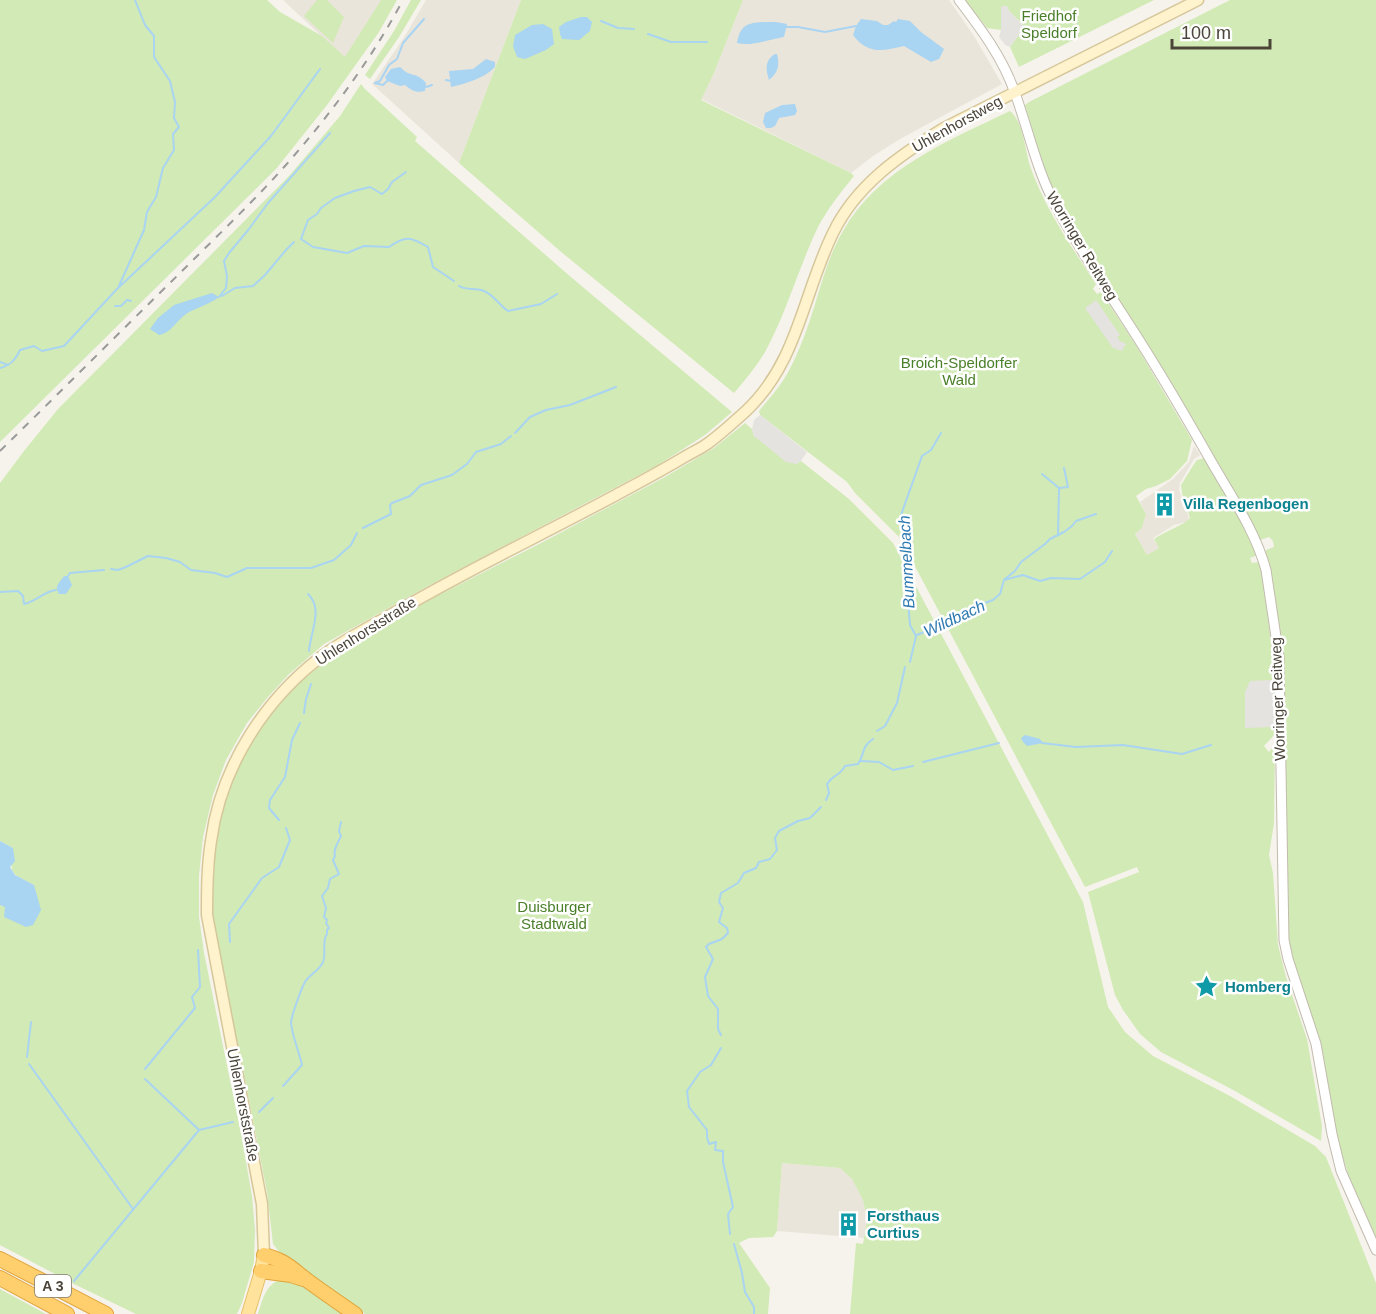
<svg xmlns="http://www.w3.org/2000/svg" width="1376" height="1314" viewBox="0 0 1376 1314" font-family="Helvetica,sans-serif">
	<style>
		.residential { fill: #eae5da }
		.green { fill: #d2eab5 }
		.parking { fill: #e5e3e0 }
		.water { fill: #a9d4f2 }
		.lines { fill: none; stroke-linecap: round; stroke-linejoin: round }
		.stream { stroke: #a9d4f2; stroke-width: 2 }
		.tertiary-casing { stroke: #c2bbae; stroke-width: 11 }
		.secondary-casing { stroke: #d6c79b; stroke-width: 13 }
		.primary-casing { stroke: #e6c16a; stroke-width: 14 }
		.motorway-casing { stroke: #e0a43c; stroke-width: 16 }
		.tertiary { stroke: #fff; stroke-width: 9 }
		.secondary { stroke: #fff3cd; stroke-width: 10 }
		.primary { stroke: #ffe39c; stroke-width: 12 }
		.motorway { stroke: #ffcf6e; stroke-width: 14 }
		.rail { stroke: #9a9a9a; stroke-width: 2; stroke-dasharray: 8 8; stroke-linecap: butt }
		.labels { text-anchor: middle; stroke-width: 5; stroke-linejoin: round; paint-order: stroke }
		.shield { fill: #fff; stroke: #817c74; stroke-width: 1.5 }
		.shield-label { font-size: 14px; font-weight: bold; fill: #4b4439 }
		.park-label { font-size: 15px; fill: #4a7f2a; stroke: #fff }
		.street-label { font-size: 15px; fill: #4b4439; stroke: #fff }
		.culture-label { font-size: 15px; font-weight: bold; fill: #0d838f; stroke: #fff; text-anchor: start }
		.water-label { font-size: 16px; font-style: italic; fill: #2e7ab2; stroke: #fff }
	</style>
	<rect width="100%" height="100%" fill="#f6f3ec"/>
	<g class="residential">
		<path d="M283,0H381L345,58Z"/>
		<path d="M426,0H521L459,163L372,84L403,39Z"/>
		<path d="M743,0H949L974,36L1002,84L900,139L873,156L851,173L701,99L714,73Z"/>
		<path d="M1194,446L1200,455L1194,459L1180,483L1179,490L1189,518L1186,522L1174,525L1153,538L1159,548L1147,555L1135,534L1142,528L1146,514L1140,502L1173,479L1189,462Z"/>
		<path d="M782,1163L840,1168L852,1179L863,1200L867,1220L864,1238L777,1231Z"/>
	</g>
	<g class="green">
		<path d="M0,0H267L280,12L322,36L345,57L381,0H397L379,32L327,105L276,169L0,442Z"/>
		<path d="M317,0H327L344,17L333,43L304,16Z"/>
		<path d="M411,0H421L399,37L370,79L365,75L394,31Z"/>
		<path d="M521,0H743L714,73L701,100L851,173L854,176C841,192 829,207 819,225C799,266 787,312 765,352C756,367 745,380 734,393L560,251L459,163Z"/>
		<path d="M965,0H1154L1019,67L1010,47L1024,26L1009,11L1007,6L1001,7V30L987,28Z"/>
		<path d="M1230,0H1376V1245L1352,1186L1335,1132L1323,1053L1297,978L1287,939L1282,653L1273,586L1265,554L1266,550L1274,547L1273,541L1269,537L1260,540L1205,440L1184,404L1179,398L1057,200L1046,176L1025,105L1029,102Z"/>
		<path d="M361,84L365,89L417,137L415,141L572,278L732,412L705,435L658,465L428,586L324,644L288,675L267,698L247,723L226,760L213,795L203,837L199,876V917L204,953L241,1134L252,1196L255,1230L254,1262L242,1303L237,1314H136L74,1284L0,1245V905L5,906L34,885C11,873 9,875 13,848L0,841V483L24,451L58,409L289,176L340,116Z"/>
		<path d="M1010,111C1023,121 1025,150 1030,166C1045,209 1071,246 1096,284L1093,289L1097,294L1101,292L1137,347L1192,440L1187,461L1170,479L1156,486L1146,489L1136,496L1146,514L1142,528L1135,534L1147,555L1159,548L1154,539C1165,531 1183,526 1190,518L1182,493L1181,485L1194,464L1197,460L1205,458L1242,524L1258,555L1250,558L1252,563L1259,562L1261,566L1274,665L1275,734L1264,746L1269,752L1275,745L1274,823L1269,855L1273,873L1278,945L1286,977L1307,1039L1322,1126L1321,1141L1235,1091L1161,1052L1140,1034L1123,1010L1115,995L1088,892L1139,872L1137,867L1085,887L900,538L855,493L847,482L760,415L759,411C767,401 777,390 784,379C791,368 797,354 802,342C817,306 823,265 843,231C879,168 948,141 1010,111Z"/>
		<path d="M745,423L752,429L754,436L796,464L801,461L849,499L893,543L1083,902L1108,1007L1125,1032L1153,1056L1230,1096L1315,1146L1326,1157L1376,1283V1314H850L856,1243L863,1244L867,1220L863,1200L852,1179L840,1168L782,1163L777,1231L773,1237L749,1238L739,1243L770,1288L768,1314H365L280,1253L273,1244L267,1192L245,1080L216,951L212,914V879L216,839L226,801L235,775L247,749L267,719L284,698L299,683L332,656L435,597L543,542L665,477L714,448Z"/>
		<path d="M283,1279L300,1283L345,1314H258C263,1298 266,1283 283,1279Z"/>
		<path d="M0,1289L46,1314H0Z"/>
	</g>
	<g class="parking">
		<path d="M1001,6H1007L1009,11L1025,27L1010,47L1005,45L999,37L1001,30Z"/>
		<path d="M1096,300L1120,335L1117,337L1120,341L1126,344L1122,351L1113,348L1085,308Z"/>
		<path d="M760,415L807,452L801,461L796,464L786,462L754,436L752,429L754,420Z"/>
		<path d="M1273,680L1274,727L1245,728V692L1250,681Z"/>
	</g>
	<g class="water">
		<path d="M581,17H587L592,22L590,31L579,40L562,39L560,34L559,27L566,22Z"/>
		<path d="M861,19L877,21L883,25H888L894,21L896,22L898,19L910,21L921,32L944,49L939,59L931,62L904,46C883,51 868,55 853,35L856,26Z"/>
		<path d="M763,22H776L787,24L784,37C770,39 751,47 737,43C740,26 746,23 763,22Z"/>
		<path d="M543,24L552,29L554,44L546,50L525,59L517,57L513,46L515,35L532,25Z"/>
		<path d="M775,54H777C780,65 778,73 769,80C766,70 764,61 775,54Z"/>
		<path d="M486,59L495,62V67C483,79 467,83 451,87L449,71L473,69Z"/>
		<path d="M400,67C410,78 416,71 426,83L425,91C416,93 412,91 405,85L400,86L387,81L385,77L391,69Z"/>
		<path d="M795,104L797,111L795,115L779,118L775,126L771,128H766L763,122L765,113L782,105Z"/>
		<path d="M212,293L219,297C210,304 199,307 189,312C177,319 172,333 159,335L150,329L158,318L174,305Z"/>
		<path d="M64,576H68L72,585L66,594H59C54,586 59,583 64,576Z"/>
		<path d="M1025,735L1040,739L1043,743L1027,746L1023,742L1021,738Z"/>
		<path d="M0,841L13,848L15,861L10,867L15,875L34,885L41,910L33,925L26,927L4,917L5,907L0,905Z"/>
	</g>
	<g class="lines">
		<g class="stream">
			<path d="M601,21L618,28L634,29"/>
			<path d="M786,27H798L825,32L856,26"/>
			<path d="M648,34L671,42H707"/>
			<path d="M446,80L451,81"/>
			<path d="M375,83L380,81L389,65L397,59L403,43L424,19"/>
			<path d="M375,83L383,85L387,81"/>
			<path d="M426,87L432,85"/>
			<path d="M406,172L392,182L388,189L382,194L370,187L354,191L335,198L321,208L317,214L308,220L301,239L313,247L347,253L364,246L389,247C406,235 411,237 428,247L433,267L454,281"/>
			<path d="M119,286L144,230L147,212L156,197L163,168L174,150L173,134L179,127L174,118L175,102L170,81L154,57V36L145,25L135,0"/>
			<path d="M459,286C467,291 476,287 484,291C494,295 500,306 508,311L541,304L557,294"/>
			<path d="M222,296L235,288L253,286L265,275L286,250L294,242"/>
			<path d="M219,297L226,288L227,276L224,261L229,253L249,229L268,203L330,133"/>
			<path d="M115,306H121L127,300L131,301"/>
			<path d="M0,362L8,365"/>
			<path d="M0,368C11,365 15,360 20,350L34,346L42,351L64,346L117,289L215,197L271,136L320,69"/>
			<path d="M515,433L530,417L546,410L570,405L616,387"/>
			<path d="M1042,474L1059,488L1058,535"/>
			<path d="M1060,488L1068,487L1064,468"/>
			<path d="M363,528L391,514L390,505L392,503L410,496L421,485L452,475L467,464L476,452L501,444L511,436"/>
			<path d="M111,569L118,570L126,567L148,556L166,558L180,562L191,570L215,573L227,577L247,568H311L334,560L351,545L357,533"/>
			<path d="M68,576L70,573L104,570"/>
			<path d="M1005,579L1015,571L1021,562L1045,544L1050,539L1064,532L1072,526L1076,521L1096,514"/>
			<path d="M0,592L18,591L23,596L24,604C38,601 42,592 56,590"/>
			<path d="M308,594C324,609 310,633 309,651"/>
			<path d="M917,635L951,620L968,609L993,600L1000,594L1004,580L1023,575L1040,581L1051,578L1080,579L1105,562L1112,551"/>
			<path d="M910,662L916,636L910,625L901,515L922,456L931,450L941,433"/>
			<path d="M304,713L306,699L311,684"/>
			<path d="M877,731L885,726L897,703L905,667"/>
			<path d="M1042,743L1076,747L1123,745L1182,754L1211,745"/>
			<path d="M861,761L879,762L893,770L913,766"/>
			<path d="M923,762L999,743"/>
			<path d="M826,800L829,793L827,784C833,774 839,777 845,766L858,764C865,754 861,747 873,739"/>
			<path d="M279,820L269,808L270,800L285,777L292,740L300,723"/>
			<path d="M230,942L229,924L262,878L279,867L290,840L286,828"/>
			<path d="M721,1035L718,1029V1009L708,996L705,977L713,959L706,947L709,944L722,939L728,933L727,928L719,922L723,908L719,902L721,893L738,883L744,873L756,868L759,862L770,859L777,850L775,838L779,831L798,821L810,818L821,807"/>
			<path d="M721,1048L711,1065L700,1072L687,1091L689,1107L707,1130V1137L709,1144L716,1142L715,1150L723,1151V1162L733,1207L728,1214L730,1234"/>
			<path d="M27,1057L31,1022"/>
			<path d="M29,1064L133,1209"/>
			<path d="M145,1069L195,1008L192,997L200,987L198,950"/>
			<path d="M283,1086L302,1065C299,1052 292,1035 291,1023C291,1017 301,989 305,982C309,975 320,970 323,962C327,952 321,943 327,934V930L329,928L326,923L327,920L324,917L326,908L322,896L328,888L330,879L339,874L333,860L335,856C333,849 338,843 341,836L339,831L341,822"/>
			<path d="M259,1112L273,1098"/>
			<path d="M199,1130L233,1122"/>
			<path d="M734,1244L742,1273L745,1292L754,1307V1314"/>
			<path d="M74,1281L199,1130L145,1079"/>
		</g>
		<defs>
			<path id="tertiary" d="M959,0C981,29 1003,58 1015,93C1029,132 1037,172 1057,208C1080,251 1108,291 1134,332C1161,374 1186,417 1211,461C1231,496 1255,530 1266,570L1279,657L1284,940L1288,959L1316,1044L1332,1134L1341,1171L1376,1250"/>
			<path id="secondary" d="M264,1255L262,1204L207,915C207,890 207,866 211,841C221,765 267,695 329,651C354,634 382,620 408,605C476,566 547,532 616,495C640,482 663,470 686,456C695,451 704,447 711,441C723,432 735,421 746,411C798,362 803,294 833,233C856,185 900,155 944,128L1198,0"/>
			<path id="primary" d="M248,1314L261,1271L264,1255"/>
			<g id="motorway">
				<path d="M264,1255C286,1261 291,1268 308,1281C323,1292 339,1303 355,1314"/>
				<path d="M0,1259L106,1314"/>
				<path d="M261,1271L291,1275L303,1279"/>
				<path d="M0,1278L67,1314"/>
			</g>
		</defs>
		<use href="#tertiary" class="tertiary-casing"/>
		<use href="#secondary" class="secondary-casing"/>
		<use href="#primary" class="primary-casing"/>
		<use href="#motorway" class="motorway-casing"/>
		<use href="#tertiary" class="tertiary"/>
		<use href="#secondary" class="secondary"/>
		<use href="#primary" class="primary"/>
		<use href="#motorway" class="motorway"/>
		<path class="rail" d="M0,451C59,393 118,334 177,276C213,240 251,204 285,166C330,115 371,60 403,0"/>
	</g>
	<defs>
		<symbol id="building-bare" viewBox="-9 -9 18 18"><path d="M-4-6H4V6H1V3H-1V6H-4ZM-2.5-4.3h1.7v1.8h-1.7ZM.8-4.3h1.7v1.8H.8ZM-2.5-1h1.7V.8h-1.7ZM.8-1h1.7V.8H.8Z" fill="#0f9aa8" stroke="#fff" stroke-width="2.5" paint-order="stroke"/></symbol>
		<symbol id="sight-bare" viewBox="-9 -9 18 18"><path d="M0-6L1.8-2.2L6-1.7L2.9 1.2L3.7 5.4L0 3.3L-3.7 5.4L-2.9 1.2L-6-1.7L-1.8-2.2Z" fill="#0f9aa8" stroke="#fff" stroke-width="2.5" paint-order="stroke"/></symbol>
	</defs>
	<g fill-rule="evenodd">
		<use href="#building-bare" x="1148" y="488" width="33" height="33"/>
		<use href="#sight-bare" x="1190" y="970" width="33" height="33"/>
		<use href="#building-bare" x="832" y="1208" width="33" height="33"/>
	</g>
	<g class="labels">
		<rect class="shield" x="35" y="1275" width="36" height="22" rx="4.5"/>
		<g class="shield-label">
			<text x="53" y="1291">A 3</text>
		</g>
		<g class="park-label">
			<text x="1049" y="21">Friedhof<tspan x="1049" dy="17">Speldorf</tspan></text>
			<text x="959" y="368">Broich-Speldorfer<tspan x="959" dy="17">Wald</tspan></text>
			<text x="554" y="912">Duisburger<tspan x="554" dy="17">Stadtwald</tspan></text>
		</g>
		<g class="street-label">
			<text transform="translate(957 124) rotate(-29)" y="5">Uhlenhorstweg</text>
			<text transform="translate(1082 246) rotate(59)" y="5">Worringer Reitweg</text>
			<text transform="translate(366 631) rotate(-32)" y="5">Uhlenhorststraße</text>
			<text transform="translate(1278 699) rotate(-92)" y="5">Worringer Reitweg</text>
			<text transform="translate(243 1105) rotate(79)" y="5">Uhlenhorststraße</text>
		</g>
		<g class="culture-label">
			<text x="1183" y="509">Villa Regenbogen</text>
			<text x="1225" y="992">Homberg</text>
			<text x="867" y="1221">Forsthaus<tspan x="867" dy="17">Curtius</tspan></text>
		</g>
		<g class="water-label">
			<text transform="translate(906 562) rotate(-93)" y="6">Bummelbach</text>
			<text transform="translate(954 618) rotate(-25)" y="6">Wildbach</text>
		</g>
	</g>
	<path d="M1172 39v9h98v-9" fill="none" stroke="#4b4439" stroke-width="3"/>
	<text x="1181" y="39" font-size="18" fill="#4b4439" stroke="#ffffff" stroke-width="4.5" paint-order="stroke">100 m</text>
</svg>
